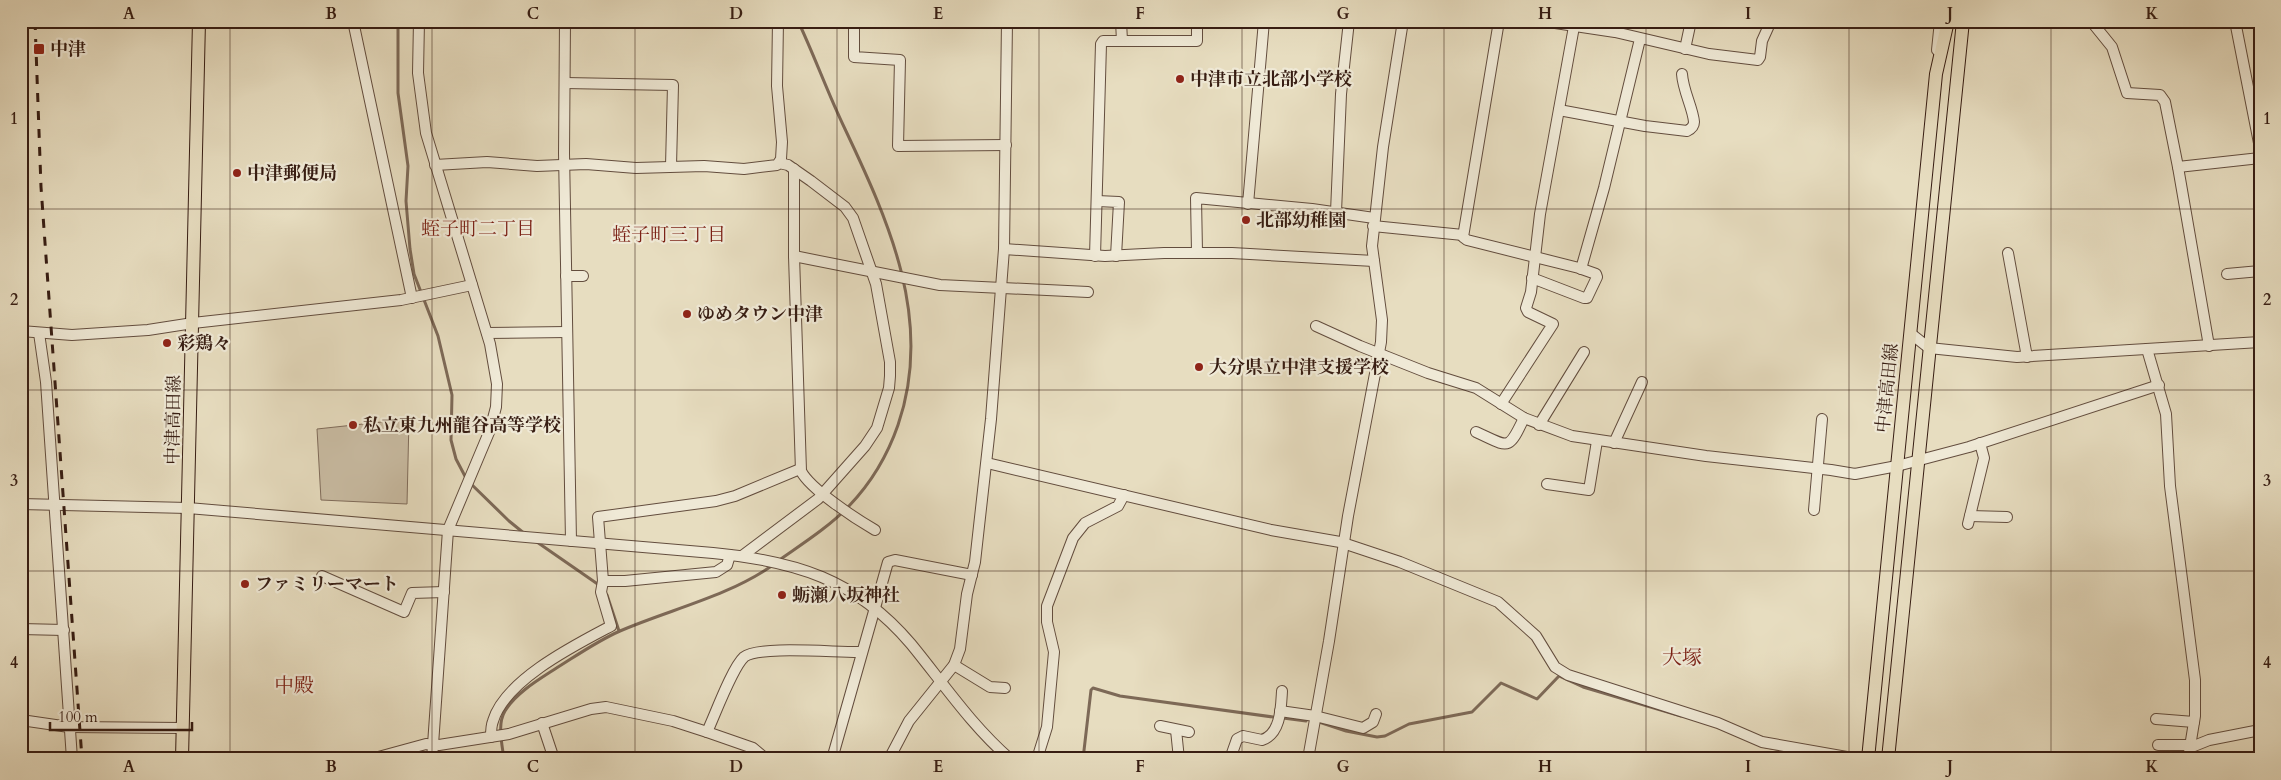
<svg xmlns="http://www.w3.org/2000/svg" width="2281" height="780" viewBox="0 0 2281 780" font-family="Cardo,'Noto Serif JP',serif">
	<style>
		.pitch { fill: #c9bca3; stroke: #806c5b }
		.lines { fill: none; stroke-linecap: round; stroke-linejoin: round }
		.stream { stroke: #7d6957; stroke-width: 3 }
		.minor-casing { stroke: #634d3e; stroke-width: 12 }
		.major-casing { stroke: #371d13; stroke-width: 14 }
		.minor { stroke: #efe9d6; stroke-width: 10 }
		.major { stroke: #e7ddc0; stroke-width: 12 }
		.rail { stroke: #371d13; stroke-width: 3; stroke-dasharray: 9 9; stroke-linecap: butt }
		.grid { fill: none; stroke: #371d13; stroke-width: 1; stroke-opacity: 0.55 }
		.poi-dot { fill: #8f2418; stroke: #efe9d6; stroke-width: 2 }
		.labels { text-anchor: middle; stroke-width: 4.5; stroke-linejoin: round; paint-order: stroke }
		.poi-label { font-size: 18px; font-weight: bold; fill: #371d13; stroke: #efe9d6; text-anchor: start }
		.street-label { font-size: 18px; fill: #371d13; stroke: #efe9d6 }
		.neighbourhood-label { font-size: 19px; fill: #7a1f14; stroke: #efe9d6 }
		.quarter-label { font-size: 20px; fill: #7a1f14; stroke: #efe9d6 }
		.neatline { fill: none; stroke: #371d13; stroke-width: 2 }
		.grid-label { font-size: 16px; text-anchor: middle; font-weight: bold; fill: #371d13 }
	</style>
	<rect width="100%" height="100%" fill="#e7ddc0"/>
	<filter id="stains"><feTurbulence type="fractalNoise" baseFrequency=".004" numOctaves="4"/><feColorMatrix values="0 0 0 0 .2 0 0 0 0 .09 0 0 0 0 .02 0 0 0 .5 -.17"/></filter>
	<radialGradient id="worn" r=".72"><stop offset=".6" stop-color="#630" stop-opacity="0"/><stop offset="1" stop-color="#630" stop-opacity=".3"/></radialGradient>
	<path class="pitch" d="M409,419L407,504L321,500L317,429Z"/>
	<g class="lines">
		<g class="stream">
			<path d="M398,21V93L408,166L406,201L410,249L414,274L438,336L452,395L451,440L456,459L467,480L509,521L525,534"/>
			<path d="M534,540L599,585"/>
			<path d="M778,561C802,544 829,527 849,506C871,483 888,454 898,425C934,321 889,222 845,129C828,94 815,57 798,21"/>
			<path d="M607,595L619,631"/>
			<path d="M1283,718L1306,721"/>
			<path d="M1319,722L1346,731L1377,737L1385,736L1409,724L1472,712L1501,683L1537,699L1559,676L1583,687L1681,716"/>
			<path d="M1762,746L1800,754"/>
			<path d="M504,759C502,744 497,724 505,711C516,693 538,680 555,669C576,656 597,641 620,631C671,609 727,597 773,565"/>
			<path d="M1083,759L1091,690L1093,688L1120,696L1273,717"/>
		</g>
		<defs>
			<g id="minor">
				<path d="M353,21L412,298"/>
				<path d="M419,21L418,73L426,133L490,344L497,384L496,407L490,430L448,530L432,759"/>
				<path d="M565,21L564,153L571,541"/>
				<path d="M854,21V57L900,60L898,146L1006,145"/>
				<path d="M1121,21L1122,41"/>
				<path d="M1499,21L1463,237L1467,240L1579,268L1596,274L1597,277L1587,298H1584L1532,278"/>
				<path d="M1542,21L1615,32L1709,54L1758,60L1760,57L1762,41L1771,21"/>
				<path d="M2091,21L2112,47L2127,93L2160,95L2165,102L2178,167L2209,346"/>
				<path d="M2235,21L2260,148"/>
				<path d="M1685,49L1691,21"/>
				<path d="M1937,50L1940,21"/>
				<path d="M565,83L673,85L671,166"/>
				<path d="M1559,110L1645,126L1687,131C1691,129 1694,126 1694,122C1693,108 1683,91 1682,74"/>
				<path d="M435,165L487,162L537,166L586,164L636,168L704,166L744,169L777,165L781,159L782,142L777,86L778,21"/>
				<path d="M2178,167L2260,158"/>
				<path d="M794,169V256L801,471C810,489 856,519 875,530"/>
				<path d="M1097,201L1119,202L1116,256"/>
				<path d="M1248,204L1264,21"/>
				<path d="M1336,212L1341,94L1349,21"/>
				<path d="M1373,226L1463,235"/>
				<path d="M1004,249L1105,256L1164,253H1232L1374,261"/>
				<path d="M1197,252L1196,198L1312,209L1374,218"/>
				<path d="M2008,253L2027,357"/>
				<path d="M794,256L940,285L1088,292"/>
				<path d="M1095,256L1101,44L1103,41H1197V21"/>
				<path d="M1581,269L1604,188L1640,39"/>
				<path d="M2227,274L2260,271"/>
				<path d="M566,276H583"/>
				<path d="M1316,326L1360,346L1428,373L1476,388L1524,418L1572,436L1706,456L1831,470L1855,474L1897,466L1969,447L2159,385"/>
				<path d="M21,331L72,335L148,330L193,323L401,300L472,285"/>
				<path d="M39,333L46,382L72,759"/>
				<path d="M487,333L567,332"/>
				<path d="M1910,333L1929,348L2017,357L2260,342"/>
				<path d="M2147,349L2166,414L2170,486L2195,680V716L2188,759"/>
				<path d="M1501,404L1553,324L1528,312L1526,308L1531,292L1540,214L1575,21"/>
				<path d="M1539,425L1584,352"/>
				<path d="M1476,432C1509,447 1508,452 1524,418"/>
				<path d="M1614,443L1642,382"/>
				<path d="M987,463L1271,530L1340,542L1400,562L1498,602L1536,636L1555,667L1568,675L1718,723L1762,742L1858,759"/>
				<path d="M1547,484L1589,490L1597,441"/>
				<path d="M21,504L188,508L713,553C795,561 856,579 911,644C943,683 971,725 1010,759"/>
				<path d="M1814,510L1822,419"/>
				<path d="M1970,516L2007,517"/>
				<path d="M1968,524L1984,458L1980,443"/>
				<path d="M742,556L818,499L865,446L877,428L889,388L890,376V362L876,284L853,218L845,207L811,181L788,165L779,163"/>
				<path d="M322,576L404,612L412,593L444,592"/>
				<path d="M603,581H625L716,572L727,565L730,555"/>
				<path d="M21,629L64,630"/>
				<path d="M954,665L990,687L1005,688"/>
				<path d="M1280,711L1315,716L1363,728L1373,722L1376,714"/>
				<path d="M2156,719L2194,722"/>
				<path d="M21,720L69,727L182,728"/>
				<path d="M542,723L554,759"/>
				<path d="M1160,726L1189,732"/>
				<path d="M1176,730L1179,759"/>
				<path d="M707,732C715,715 732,668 744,657C758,645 840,653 862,652"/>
				<path d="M491,737C491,732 491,726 493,721C505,680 575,645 611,626L601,592L603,581L598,517L716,501L735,496L800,469"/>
				<path d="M2158,745H2190"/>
				<path d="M2189,748L2209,740L2260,730"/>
				<path d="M371,759L426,744L439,745L509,734L591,709L606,707L673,721L707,732L753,748L766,759"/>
				<path d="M832,759L888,562L895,560L972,575"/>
				<path d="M889,759L909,721L954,665L960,649L967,594L975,562L991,419L1004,249L1007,21"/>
				<path d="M1037,759L1047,727L1054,652L1047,622V606L1073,538L1085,523L1118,506L1124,495"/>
				<path d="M1230,759L1237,739L1243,736L1262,740C1281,734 1281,707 1282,691"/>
				<path d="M1308,759L1329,641L1348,516L1381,342L1382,320L1372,246L1383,147L1403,21"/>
			</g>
			<g id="major">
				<path d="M182,759L199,21"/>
				<path d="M1868,759L1936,74L1948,21"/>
				<path d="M1888,759L1963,21"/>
			</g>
		</defs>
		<use href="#minor" class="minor-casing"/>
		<use href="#major" class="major-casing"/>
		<use href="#minor" class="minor"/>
		<use href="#major" class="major"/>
		<path class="rail" d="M35,21L41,187L82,759"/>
	</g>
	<path class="grid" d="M230,21V759M432,21V759M635,21V759M837,21V759M1039,21V759M1242,21V759M1444,21V759M1646,21V759M1849,21V759M2051,21V759M21,209H2260M21,390H2260M21,571H2260"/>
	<g class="poi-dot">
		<rect x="33" y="43" width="12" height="12" rx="2.5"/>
		<circle cx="1180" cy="79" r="5"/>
		<circle cx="237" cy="173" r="5"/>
		<circle cx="1246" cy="220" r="5"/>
		<circle cx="687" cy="314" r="5"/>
		<circle cx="167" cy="343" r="5"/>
		<circle cx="1199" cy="367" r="5"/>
		<circle cx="353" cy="425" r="5"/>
		<circle cx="245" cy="584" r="5"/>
		<circle cx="782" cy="595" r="5"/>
	</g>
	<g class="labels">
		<g class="poi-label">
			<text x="50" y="55">中津</text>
			<text x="1190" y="85">中津市立北部小学校</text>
			<text x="247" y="179">中津郵便局</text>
			<text x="1256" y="226">北部幼稚園</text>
			<text x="697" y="320">ゆめタウン中津</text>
			<text x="177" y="349">彩鶏々</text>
			<text x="1209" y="373">大分県立中津支援学校</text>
			<text x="363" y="431">私立東九州龍谷高等学校</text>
			<text x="255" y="590">ファミリーマート</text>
			<text x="792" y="601">蛎瀬八坂神社</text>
		</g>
		<g class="street-label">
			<text transform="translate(1887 388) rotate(-84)" y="6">中津高田線</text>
			<text transform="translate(173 420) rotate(-89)" y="6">中津高田線</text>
		</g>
		<g class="neighbourhood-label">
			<text x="478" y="235">蛭子町二丁目</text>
			<text x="669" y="241">蛭子町三丁目</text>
		</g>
		<g class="quarter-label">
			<text x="1682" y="664">大塚</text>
			<text x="294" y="692">中殿</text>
		</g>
	</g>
	<rect width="2281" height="780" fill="none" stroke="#e7ddc0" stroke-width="55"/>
	<path d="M50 722v8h142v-8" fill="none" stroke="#371d13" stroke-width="2.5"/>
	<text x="58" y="722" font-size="15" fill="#371d13" stroke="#efe9d6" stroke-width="4" paint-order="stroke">100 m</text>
	<rect x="28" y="28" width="2226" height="724" class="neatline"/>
	<g class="grid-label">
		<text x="129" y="19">A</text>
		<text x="331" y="19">B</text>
		<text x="533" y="19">C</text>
		<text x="736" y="19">D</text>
		<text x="938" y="19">E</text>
		<text x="1140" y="19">F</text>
		<text x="1343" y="19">G</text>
		<text x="1545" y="19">H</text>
		<text x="1748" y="19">I</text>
		<text x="1950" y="19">J</text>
		<text x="2152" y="19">K</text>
		<text x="14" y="124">1</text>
		<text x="2267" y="124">1</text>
		<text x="14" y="305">2</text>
		<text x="2267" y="305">2</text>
		<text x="14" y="486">3</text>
		<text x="2267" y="486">3</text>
		<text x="14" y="668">4</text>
		<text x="2267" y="668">4</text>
		<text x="129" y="772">A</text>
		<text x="331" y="772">B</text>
		<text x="533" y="772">C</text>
		<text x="736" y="772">D</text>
		<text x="938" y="772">E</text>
		<text x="1140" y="772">F</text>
		<text x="1343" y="772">G</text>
		<text x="1545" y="772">H</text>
		<text x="1748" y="772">I</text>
		<text x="1950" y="772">J</text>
		<text x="2152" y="772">K</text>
	</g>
	<rect width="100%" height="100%" filter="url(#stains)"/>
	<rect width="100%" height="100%" fill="url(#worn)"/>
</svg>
